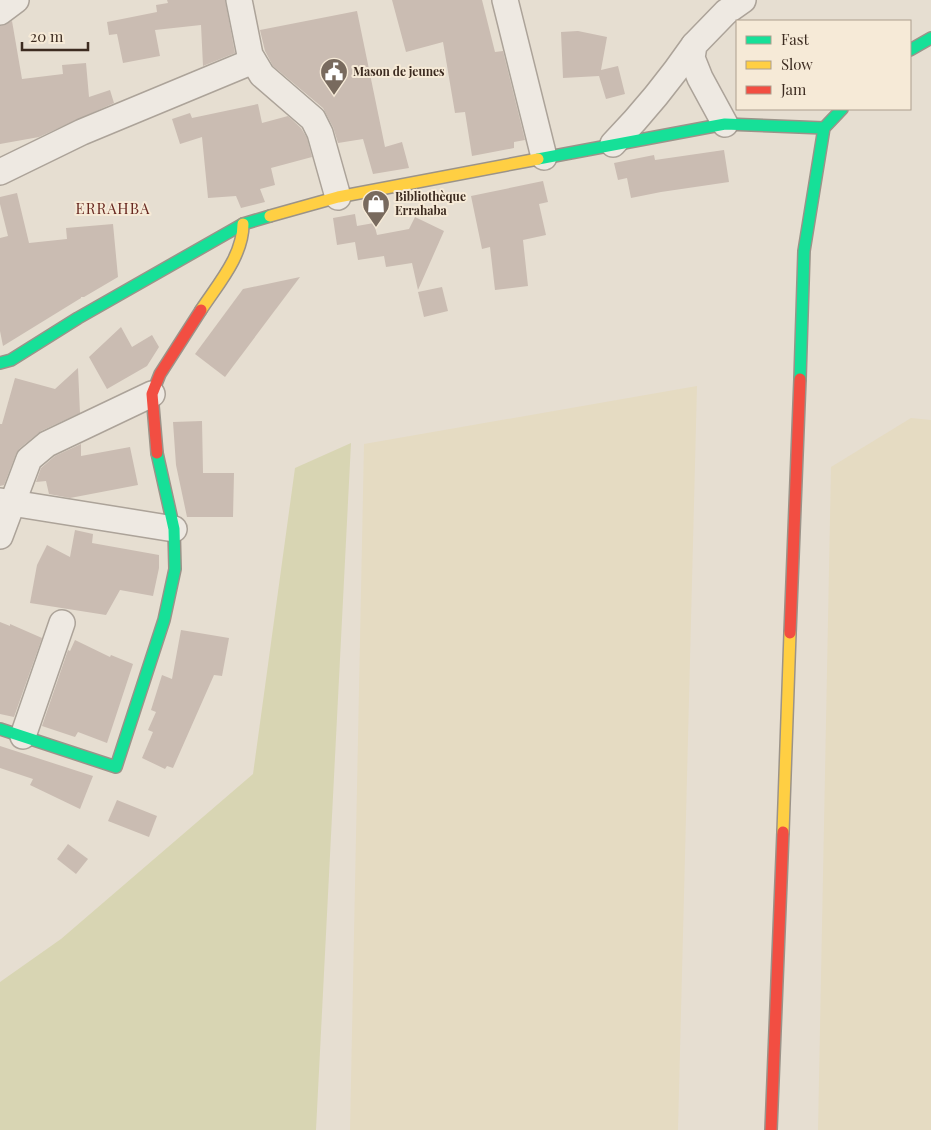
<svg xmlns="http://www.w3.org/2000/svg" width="931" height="1130" viewBox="0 0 931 1130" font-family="'Playfair Display',serif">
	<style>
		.farmland { fill: #e5dbc2 }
		.green { fill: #d8d5b3 }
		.building { fill: #cabcb2 }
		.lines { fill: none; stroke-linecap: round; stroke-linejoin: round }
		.street-casing { stroke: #aca399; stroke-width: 28 }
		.fast-casing { stroke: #9b9389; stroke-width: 14 }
		.slow-casing { stroke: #9b9389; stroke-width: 14 }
		.jam-casing { stroke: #9b9389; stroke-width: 14 }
		.street { stroke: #eee9e2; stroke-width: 25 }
		.fast { stroke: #16e098; stroke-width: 11 }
		.slow { stroke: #ffcf43; stroke-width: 11 }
		.jam { stroke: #f24e42; stroke-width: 11 }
		.labels { text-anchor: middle; stroke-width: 4; stroke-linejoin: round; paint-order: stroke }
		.poi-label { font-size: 12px; font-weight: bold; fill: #3c2b20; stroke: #f6ead7; text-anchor: start }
		.quarter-label { font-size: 15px; letter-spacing: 1px; fill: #68271f; stroke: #f6ead7 }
	</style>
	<rect width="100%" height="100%" fill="#e6ded1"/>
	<g class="farmland">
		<path d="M697,386L678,1130H350L364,444Z"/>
		<path d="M911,418L931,420V1130H818L831,467Z"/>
	</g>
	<path class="green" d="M351,443L316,1130H0V982L61,939L253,774L295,468Z"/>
	<g class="building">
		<path d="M167,0H225L235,53L203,66L201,25L155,30L160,56L123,63L117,34L109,35L107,22L157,12L156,5L168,3Z"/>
		<path d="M392,0H482L495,52L503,51L525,140L514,142V148L472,156L465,112L455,113L443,42L406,52Z"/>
		<path d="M357,11L385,147L402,142L409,168L373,174L363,139L338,143L333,127L323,108L273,66L265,51L260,30Z"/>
		<path d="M12,21L22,79L63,74L62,65L86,63L89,97L110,90L114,103L39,137L0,144V26Z"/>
		<path d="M578,31L607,37L601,70L618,66L625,94L606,99L599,76L563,78L561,32Z"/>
		<path d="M258,104L262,123L288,116L301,128L307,138L312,157L271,168L275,185L260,189L265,202L241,208L236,196L208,198L202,137L180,144L172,119L190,113L192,118Z"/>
		<path d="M724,150L729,182L661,192L631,198L627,178L618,180L614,163L654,155L655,160Z"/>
		<path d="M543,181L548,202L539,204L546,235L523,240L528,286L495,290L490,247L482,249L471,196Z"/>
		<path d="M17,193L29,243L67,239L66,228L113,224L118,277L84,297H81V298L3,346L0,331V238L8,236L0,204V197Z"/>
		<path d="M355,214L357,226L374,223L377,235L409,229L415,217L444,231L418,290L412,263L386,267L384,256L358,260L355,242L337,245L333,218Z"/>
		<path d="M300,277L225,377L195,354L243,289Z"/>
		<path d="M442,287L448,311L424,317L418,292Z"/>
		<path d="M121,327L132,347L152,335L159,347L147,366L107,389L89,357Z"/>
		<path d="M78,368L80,413L41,431L20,448L16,454L4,485L0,486V424H2L15,378L55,389Z"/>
		<path d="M202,421L203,473H234L233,517H187L176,465L173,422Z"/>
		<path d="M81,444V456L130,447L138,485L70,498L49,494L46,481L36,482L41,468L55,456Z"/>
		<path d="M75,530L93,534L92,543L159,555V568L153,596L120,590L106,615L30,603L37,565L47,545L70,557Z"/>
		<path d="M0,622L10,626V624L42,638L14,717L0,714Z"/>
		<path d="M181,630L229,638L222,676L214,675L173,768L167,766L165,769L142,758L153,732L148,730L156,712L151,710L162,675L172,679Z"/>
		<path d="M75,640L110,657L111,655L133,664L107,743L78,732L75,737L42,726L68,650L70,651Z"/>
		<path d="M0,746L93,776L80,809L30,785L33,779L0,768Z"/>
		<path d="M117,800L157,816L149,837L108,821Z"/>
		<path d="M68,844L88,859L76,874L57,859Z"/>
	</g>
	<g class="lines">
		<defs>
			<g id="street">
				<path d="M239,0L250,55L262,75L313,119L320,133L338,197"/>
				<path d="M505,0L544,157"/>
				<path d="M0,12L16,0"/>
				<path d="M725,124L700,78L692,58L694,45L726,12L743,0"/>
				<path d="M613,144C643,113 670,80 694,45"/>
				<path d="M0,172L82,132L253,61"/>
				<path d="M0,501L174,529"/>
				<path d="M0,536L29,459L47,444L152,394"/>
				<path d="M23,736L62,623"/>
			</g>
			<g id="fast">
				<path d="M910,50L931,38"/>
				<path d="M538,159L725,124L824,128"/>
				<path d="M0,363L11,360L78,318L243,224L270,216"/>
				<path d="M800,379L804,251L824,128L842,109"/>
				<path d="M0,729L116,767L164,620L175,569L174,529L157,453"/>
			</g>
			<g id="slow">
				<path d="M270,216L338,197L538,159"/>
				<path d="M201,310C218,284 243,256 243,224"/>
				<path d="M783,832L790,633"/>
			</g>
			<g id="jam">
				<path d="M157,453L152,394L160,374L201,310"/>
				<path d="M790,633L800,379"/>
				<path d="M771,1130L783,832"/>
			</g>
		</defs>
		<use href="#street" class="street-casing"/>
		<use href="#fast" class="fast-casing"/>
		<use href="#slow" class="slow-casing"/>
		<use href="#jam" class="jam-casing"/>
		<use href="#street" class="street"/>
		<use href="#fast" class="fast"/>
		<use href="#slow" class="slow"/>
		<use href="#jam" class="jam"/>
	</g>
	<defs>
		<symbol id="civic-pin" viewBox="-11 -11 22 30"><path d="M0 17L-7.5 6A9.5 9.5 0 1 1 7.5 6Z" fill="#786a5e" stroke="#f6ead7"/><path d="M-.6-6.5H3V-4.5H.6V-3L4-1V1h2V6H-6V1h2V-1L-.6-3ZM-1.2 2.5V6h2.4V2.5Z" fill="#fff"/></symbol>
		<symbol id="shop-pin" viewBox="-11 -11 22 30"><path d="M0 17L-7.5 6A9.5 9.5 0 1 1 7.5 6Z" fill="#786a5e" stroke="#f6ead7"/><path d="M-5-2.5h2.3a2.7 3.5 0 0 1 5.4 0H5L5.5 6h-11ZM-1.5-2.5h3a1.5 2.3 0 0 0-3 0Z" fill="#fff"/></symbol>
	</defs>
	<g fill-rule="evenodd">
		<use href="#civic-pin" x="318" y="56" width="32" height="43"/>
		<use href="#shop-pin" x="360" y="188" width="32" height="43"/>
	</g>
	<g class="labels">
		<g class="poi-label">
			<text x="353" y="76">Mason de jeunes</text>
			<text x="395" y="201">Bibliothèque<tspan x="395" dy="14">Errahaba</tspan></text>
		</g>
		<g class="quarter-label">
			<text x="113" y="214">ERRAHBA</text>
		</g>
	</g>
	<rect x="736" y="20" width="175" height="90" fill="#f6ead7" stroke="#ac9e8e"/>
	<rect x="746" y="36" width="25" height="8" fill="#16e098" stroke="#ac9e8e"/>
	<text x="781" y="45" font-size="15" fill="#3c2b20">Fast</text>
	<rect x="746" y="61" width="25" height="8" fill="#ffcf43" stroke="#ac9e8e"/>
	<text x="781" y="70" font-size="15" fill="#3c2b20">Slow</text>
	<rect x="746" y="86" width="25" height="8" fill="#f24e42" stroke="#ac9e8e"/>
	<text x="781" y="95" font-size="15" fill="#3c2b20">Jam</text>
	<path d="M22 42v8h66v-8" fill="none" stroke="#3c2b20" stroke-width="2.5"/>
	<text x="30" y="42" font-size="15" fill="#3c2b20" stroke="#f6ead7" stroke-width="4" paint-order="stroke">20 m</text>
</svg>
